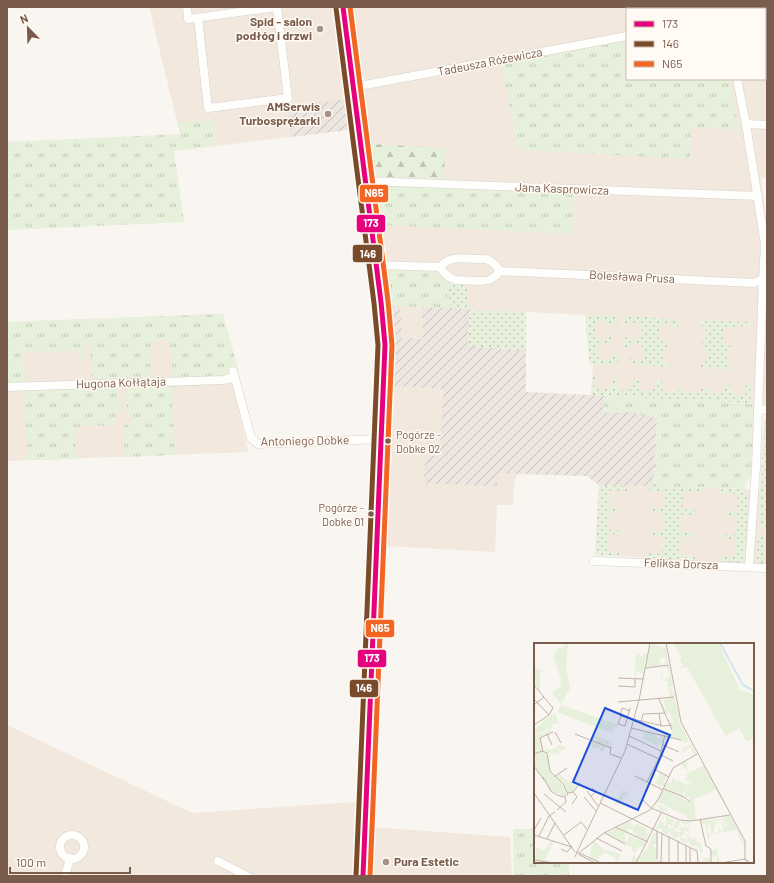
<svg xmlns="http://www.w3.org/2000/svg" width="774" height="883" viewBox="0 0 774 883" font-family="Barlow,sans-serif">
	<style>
		.residential { fill: #f2e8de; fill-rule: evenodd }
		.industrial { fill: url(#industrial-furrows) }
		.grass { fill: url(#grass-tufts) }
		.forest { fill: url(#forest-firs) }
		.garden { fill: url(#garden-dots) }
		.lines { fill: none; stroke-linecap: round; stroke-linejoin: round }
		.minor-casing { stroke: #d7d1cb; stroke-width: 9 }
		.minor { stroke: #fefefd; stroke-width: 8 }
		.bus-1-casing { stroke: #fffaf3; stroke-width: 8 }
		.bus-2-casing { stroke: #fffaf3; stroke-width: 8 }
		.bus-3-casing { stroke: #fffaf3; stroke-width: 8 }
		.bus-1 { stroke: #e5007d; stroke-width: 5 }
		.bus-2 { stroke: #7a4b2a; stroke-width: 5 }
		.bus-3 { stroke: #f26522; stroke-width: 5 }
		.poi-dot { fill: #a69286; stroke: #fffaf3; stroke-width: 1.5 }
		.bus-dot { fill: #7a5c4d; stroke: #fffaf3; stroke-width: 1.5 }
		.labels { text-anchor: middle; stroke-width: 3; stroke-linejoin: round; paint-order: stroke }
		.bus-label { font-size: 11px; fill: #7a5c4d; stroke: #fffaf3; text-anchor: start }
		.poi-label { font-size: 12px; font-weight: bold; fill: #7a5c4d; stroke: #fffaf3; text-anchor: end }
		.street-label { font-size: 12px; fill: #7a5c4d; stroke: #fffaf3 }
		.inset-river { fill: none; stroke: #d0e8ea; stroke-width: 2 }
		.inset-road { fill: none; stroke: #c2b3aa; stroke-width: 1 }
		.view { fill: #1d4ed8; fill-opacity: 0.15; stroke: #1d4ed8; stroke-width: 2 }
		.inset-edge { fill: none; stroke: #7a5c4d; stroke-width: 2 }
		.line-badge { stroke: #fffaf3; stroke-width: 1.5 }
		.badge-label { font-size: 11px; text-anchor: middle; font-weight: bold; fill: #fff }
	</style>
	<defs>
		<pattern id="industrial-furrows" width="10" height="10" patternUnits="userSpaceOnUse"><rect width="10" height="10" fill="#ede5e0"/><path d="M-1 1l2-2M0 10L10 0M9 11l2-2" fill="none" stroke="#c5bdb8"/></pattern>
		<pattern id="grass-tufts" width="24" height="20" patternUnits="userSpaceOnUse"><rect width="24" height="20" fill="#e7f0db"/><path d="M3 7l-1-3M5 7V3M7 7l1-3M15 17l-1-3M17 17v-4M19 17l1-3" fill="none" stroke="#c0c6b4"/></pattern>
		<pattern id="forest-firs" width="22" height="20" patternUnits="userSpaceOnUse"><rect width="22" height="20" fill="#e7f0db"/><path d="M5 1l3.5 6h-7zM16 11l3.5 6h-7z" fill="#c0c6b4"/></pattern>
		<pattern id="garden-dots" width="8" height="8" patternUnits="userSpaceOnUse"><rect width="8" height="8" fill="#e7f0db"/><path d="M2 2h.1M6 6h.1" fill="none" stroke="#c0c6b4" stroke-width="1.8" stroke-linecap="round"/></pattern>
	</defs>
	<rect width="100%" height="100%" fill="#f9f5f0"/>
	<g class="residential">
		<path d="M149,7H767V178H761L766,218L767,219V404L670,399L604,396L599,484L760,490L764,422L767,419V564L595,555L599,485L587,476L517,474L514,485L513,505H497L495,552L384,546L388,448L390,416L393,337L388,281L373,163L367,131L359,128L184,150ZM627,9H765V79H627ZM526,312L586,315L587,340L588,343L589,364H593L591,395L526,392Z"/>
		<path d="M218,314L248,452L7,461V322Z"/>
		<path d="M7,725L192,813L356,802V826L510,837L512,876H7Z"/>
	</g>
	<g class="industrial">
		<path d="M345,99L349,130L291,137L287,107Z"/>
		<path d="M390,306H400L402,338L423,339L422,307L470,309L469,310L468,346L526,351V392L604,396L603,413H609L630,412L657,418L653,486L599,485L587,476L498,473L497,486L423,483L426,456H439L444,389L391,386L393,337Z"/>
	</g>
	<g class="grass">
		<path d="M627,41V79H730L740,135L733,129L691,128L690,159L518,150L501,64Z"/>
		<path d="M213,120L216,146L174,151L184,222L7,230V142L180,134L178,123Z"/>
		<path d="M381,184L575,193L572,234L381,225L376,186Z"/>
		<path d="M387,269H397L433,271L442,277L447,285L451,308L390,306Z"/>
		<path d="M223,314L239,373L235,376H229L172,377L170,341L150,342L151,378L97,381L91,375L90,345H85V361L80,356L79,351L24,352L25,382L7,384V322Z"/>
		<path d="M197,382V386L172,387L175,455L124,457L123,425L132,424L131,415L126,411V393L130,389L129,387Z"/>
		<path d="M116,387L117,390H115L119,394V411L115,416V425L75,427L76,459L27,460L25,389Z"/>
		<path d="M604,396L670,399L754,404L751,478L745,482V489L653,486L657,418L630,412L609,413H603Z"/>
		<path d="M535,762V862H569V876H514L513,829H533Z"/>
	</g>
	<path class="forest" d="M370,144L445,148L444,181L382,177L376,176L374,174Z"/>
	<g class="garden">
		<path d="M442,277C453,285 454,285 468,285L467,309L451,308L447,285Z"/>
		<path d="M469,310L526,312V351L468,346Z"/>
		<path d="M586,315L617,316L618,324L606,325V321L596,322V326H595L596,335L598,336V339L608,338V334L611,333L612,343L609,344L608,343L599,344V347L597,348L599,357H601V360L611,359L610,355L618,354C618,355 619,360 619,361C616,367 595,364 589,364L588,343L587,340Z"/>
		<path d="M623,316L677,319L678,327L671,328L670,324L660,325L661,329H659L660,339H662V342L666,341L667,347H663V350L662,351L663,360H665V364L669,363L670,367L630,364V357H631L632,361H641L642,358H643L644,348H642V345L632,344V348L624,347L622,335H627V339H640V336H642V326H641L640,323L628,322V326H623Z"/>
		<path d="M701,320L754,322V324L724,329L725,332H723L724,342H726L727,345L730,344L731,350H727V353L726,354L727,363H729L730,370L701,368V364H705L706,361H707L708,351H706V348L701,347V342H704V339H706V329H705V326H701Z"/>
		<path d="M593,376L595,377L594,387H598V389H607V387H611V377L617,378V388H620V390H630V388L633,389L634,378L640,379L639,389H642L643,391H652L653,389L656,390V380H662V390H665V392H675V390L678,391L679,387H684V391H688V393H697L698,392H701V387H707V391H711V394H720V392H724V385H730L729,393H733V395H742L743,394H746V384H751L750,403L591,395Z"/>
		<path d="M767,419V502L765,520H767V527L759,526L764,422Z"/>
		<path d="M599,485L628,486V491L610,490L609,508H622L621,512H609L608,530H621V534H608L607,551L620,552L619,556L595,555Z"/>
		<path d="M647,486L701,488V492H683L682,509L695,510V515L682,514L681,532H694L693,538L681,537L680,554L696,556V560L646,558V553L662,554L663,536L650,535V531H663L664,513H651V508H664L665,491L647,490Z"/>
		<path d="M720,489H745L748,494L745,558L741,563L719,562V556L735,557L736,539H723L724,534H736L737,517L724,516L725,511H737L738,494L720,493Z"/>
		<path d="M758,535H763V541H765L764,559H767V564H761L757,559Z"/>
	</g>
	<g class="lines">
		<defs>
			<g id="minor">
				<path d="M187,7L188,19L277,7"/>
				<path d="M343,7L381,302L385,345L383,400L363,876"/>
				<path d="M765,11L767,10"/>
				<path d="M198,18L208,108L288,98L277,7"/>
				<path d="M737,79L746,124L765,244L763,279L756,467L749,567"/>
				<path d="M354,87L627,36"/>
				<path d="M746,124L767,125"/>
				<path d="M366,181L758,196"/>
				<path d="M377,265L440,267C444,274 448,278 456,280C465,280 483,283 491,279C494,277 498,274 500,271L754,283L763,279"/>
				<path d="M440,267C449,256 462,258 476,259C480,259 485,258 488,260C493,261 497,267 500,271"/>
				<path d="M233,371L251,438L258,444L381,439"/>
				<path d="M7,387L223,380L235,377"/>
				<path d="M758,409L767,410"/>
				<path d="M376,551H386"/>
				<path d="M594,561L767,568"/>
				<circle cx="72" cy="847" r="12"/>
				<path d="M218,861L247,876"/>
				<path d="M65,876L70,858"/>
			</g>
		</defs>
		<use href="#minor" class="minor-casing"/>
		<use href="#minor" class="minor"/>
		<defs>
			<path id="bus-1" d="M343,7L381,302L385,345L363,876"/>
			<path id="bus-2" d="M336,8L374,303L378,345L356,876"/>
			<path id="bus-3" d="M350,7L388,301L392,345L370,876"/>
		</defs>
		<use href="#bus-1" class="bus-1-casing"/>
		<use href="#bus-2" class="bus-2-casing"/>
		<use href="#bus-3" class="bus-3-casing"/>
		<use href="#bus-1" class="bus-1"/>
		<use href="#bus-2" class="bus-2"/>
		<use href="#bus-3" class="bus-3"/>
	</g>
	<g class="poi-dot">
		<circle cx="320" cy="29" r="4"/>
		<circle cx="328" cy="114" r="4"/>
		<circle cx="386" cy="862" r="4"/>
	</g>
	<g class="bus-dot">
		<circle cx="388" cy="441" r="3.5"/>
		<circle cx="371" cy="514" r="3.5"/>
	</g>
	<g class="labels">
		<g class="bus-label">
			<text x="396" y="439">Pogórze -<tspan x="396" dy="14">Dobke 02</tspan></text>
			<text x="364" y="512" text-anchor="end">Pogórze -<tspan x="364" dy="14">Dobke 01</tspan></text>
		</g>
		<g class="poi-label">
			<text x="312" y="26">Spid - salon<tspan x="312" dy="14">podłóg i drzwi</tspan></text>
			<text x="320" y="111">AMSerwis<tspan x="320" dy="14">Turbosprężarki</tspan></text>
			<text x="394" y="866" text-anchor="start">Pura Estetic</text>
		</g>
		<g class="street-label">
			<text transform="translate(490 62) rotate(-11)" y="4">Tadeusza Różewicza</text>
			<text transform="translate(562 189) rotate(2)" y="4">Jana Kasprowicza</text>
			<text transform="translate(632 277) rotate(3)" y="4">Bolesława Prusa</text>
			<text transform="translate(121 383) rotate(-2)" y="4">Hugona Kołłątaja</text>
			<text transform="translate(305 441) rotate(-1)" y="4">Antoniego Dobke</text>
			<text transform="translate(681 564) rotate(2)" y="4">Feliksa Dorsza</text>
		</g>
	</g>
	<g transform="translate(534 643)">
		<rect width="220" height="220" fill="#f9f5f0"/>
		<path d="M30,0H34L32,26L36,45L27,61L18,50L26,44L27,37L20,14L23,6L30,4ZM102,0V15L104,10L109,15L110,10L112,11L109,30L103,29L101,36ZM139,0L159,2L162,13L171,10L175,36L186,32L189,37L166,44L168,47L182,46L187,49L171,53L174,59L178,58L188,72L181,74L153,24L140,27L149,23L146,16L138,17L137,21V17L148,15ZM117,1L132,5L134,21L127,22L132,20L131,13L125,16L126,22L112,24ZM135,23L139,44H136L141,53L136,54L133,38H128L126,24L129,37L134,35L135,32L134,25L127,24ZM0,25L9,27L6,30V48L0,41ZM140,54L145,72V79L162,110L160,112L157,104L150,109L148,102L150,105L156,102L155,98L148,101L151,98L149,99L146,96L131,92L139,89L136,79L139,78L135,69L132,71L130,57L140,54L144,74ZM27,62L84,82V85L80,84L78,90L23,69ZM21,70L26,84L23,80L18,81V85L0,92V86ZM16,87L19,88L6,94L9,107L0,111V93ZM110,88L122,91V94L126,96L127,92L130,93L128,102L124,100L123,103L109,96ZM59,92L78,99L77,105L71,104L69,109L65,108L68,102L72,103L71,99L70,102L67,101L65,105H56L59,98H65L60,95L57,97ZM26,102L33,105L28,108L26,106L24,108L28,109L15,113V123L19,133L14,123V113L22,109L14,111L10,105L17,107ZM166,116L182,143L196,171L182,147L160,156L162,177L153,178V173L137,166L136,169L137,165L134,164L132,167L134,169L133,172V169L125,167L127,164H123L125,161L131,166L133,163L124,159L119,165L130,146L146,154H150L148,156L155,159L154,157L158,153L152,155L150,149L147,153L144,152L146,147L142,151L135,148L136,142L133,147L131,146L134,139L137,141L138,135L141,137V144L142,137L152,141L153,149V142L157,141L152,137L154,126H150L148,120L152,118L155,130L169,123ZM172,128L182,147L161,151L155,131ZM126,130L134,134L129,138L132,140L130,144L127,142L126,145L121,139ZM25,131L42,143L38,149H35L30,140L21,134ZM89,147L95,150L89,155L85,163L81,161ZM196,172L208,195L210,201V204L202,187L175,192V199L183,206L185,217L190,218L183,220V213L178,214V207L182,206L175,200L171,181H168L167,176H173L174,191V185L175,191L178,190L175,178L174,184L173,177L183,176V183L182,178L177,180L180,179L181,183L179,190H184L185,183L187,189L189,188L187,177H185V182L184,176H188L190,184L195,181H191L189,174ZM132,173L141,177L139,179L133,176L139,180L137,185V181L134,182L135,185L138,186L142,178H146L143,187L141,184L139,187L146,190L147,186L144,188L147,180L146,184H151L150,182L152,181L147,179V178L156,179L151,183L154,186V183H155V181H156L154,189L149,186L151,189L147,194L154,197L152,190L158,196H161L160,193L163,195L161,197L164,199L166,195L164,199L167,201L169,207V215H176L177,220H169V210L158,204L167,207L164,203H159L160,200L158,203L153,198L152,200L145,197L147,195L144,193L143,196L136,193L137,190L135,189L133,192L127,188L128,186L125,185L124,187L121,186L129,174L127,181L131,178L129,182L132,183ZM98,178L95,184L99,180V184L103,181L113,186L112,191L116,188L112,197L100,192L104,190L99,191L100,187L93,186L96,190L84,185L89,182L83,183ZM82,185L91,190L92,200L95,193L101,194L100,199L102,195L111,199L109,204L105,203L104,206L108,208L103,206L101,210V214L105,216L101,219L96,220L101,210L97,207L98,204L72,191ZM119,190H123V201L119,202V204H123V216L130,220H104L112,204V209ZM17,197L20,198L11,217H19L6,219L1,217L2,204L10,208ZM60,198L69,206L86,211L83,220H80L82,215L70,209L68,213L65,211L64,218L55,214Z" fill="#e7f0db" fill-rule="evenodd"/>
		<path d="M152,0H184L206,47L220,52V95L212,98L205,85L192,93L181,74L188,72L178,58L174,59L171,53L186,49L181,46L168,47L166,44L189,37L186,32L175,36L171,11L162,13L159,2L153,3ZM172,128L182,147L161,151L155,131Z" fill="#e7f0db"/>
		<path d="M9,108L14,113L17,131L33,147L31,153L17,148L0,122V112Z" fill="#e7f0db"/>
		<path class="inset-river" d="M186,0L209,42L220,48"/>
		<path class="inset-road" d="M132,0L147,79L211,198V217L215,218M111,25L135,22M84,35L109,36M0,42L19,65L15,72L0,82M84,43L101,44V36M0,56L15,72M125,56L138,87M84,59L140,54M0,62L10,54M96,68L88,65L86,73L129,83L138,82M125,71L127,83M87,73L84,81L91,83L96,65M107,79L109,71L131,70M97,85L147,97M21,89L27,100M13,91L18,102M41,91L77,105M95,93L127,108M93,101L125,116M129,102L145,109M77,104L76,111L87,115M9,108L6,95L19,89M0,111L8,108L13,110L16,128L30,142L34,151L30,154L23,152L17,148L10,136M127,112L139,118M0,123L10,137L9,134M120,126L135,134M101,133L129,147M20,134L33,125M113,139L126,113L131,92M130,146L150,154L156,159M53,148L64,163M0,150L41,209M34,150L39,149L46,140M10,151L32,169M57,153L62,149L58,145M50,154L62,168M108,156L117,165L146,177L157,178L196,172M66,160L163,208L164,220M38,161L43,154L39,149M23,167L32,159L31,154M166,176L172,203L177,206V220M81,184L114,199M0,187L7,175M71,190L91,201M128,190L127,219L131,220M0,192L38,204M30,192L47,179L53,186M5,193L15,173L21,169M62,195L88,208M13,196L21,180M27,206L33,209L38,203M43,209L91,108L105,57L116,0M46,209L70,190L116,167L125,155L139,125L163,111M44,211L61,220M41,214L43,209L67,220M123,216V188M0,217L20,220M102,220L127,170M135,220V193M144,220V198M152,220V202M156,220V204M187,220L211,216"/>
		<path class="view" d="M71,65L136,92L104,167L39,139Z"/>
		<rect width="220" height="220" class="inset-edge"/>
	</g>
	<g class="line-badge">
		<rect x="359" y="184" width="30" height="19" rx="4" fill="#f26522"/>
		<rect x="356" y="214" width="30" height="19" rx="4" fill="#e5007d"/>
		<rect x="352" y="244" width="31" height="19" rx="4" fill="#7a4b2a"/>
		<rect x="365" y="619" width="30" height="19" rx="4" fill="#f26522"/>
		<rect x="357" y="649" width="30" height="19" rx="4" fill="#e5007d"/>
		<rect x="349" y="679" width="30" height="19" rx="4" fill="#7a4b2a"/>
	</g>
	<g class="badge-label">
		<text x="374" y="197">N65</text>
		<text x="371" y="227">173</text>
		<text x="368" y="258">146</text>
		<text x="380" y="632">N65</text>
		<text x="372" y="662">173</text>
		<text x="364" y="692">146</text>
	</g>
	<rect width="774" height="883" fill="none" stroke="#7a5c4d" stroke-width="16"/>
	<rect x="626" y="8" width="140" height="72" fill="#fffaf3" stroke="#cabbb1"/>
	<rect x="634" y="21" width="20" height="6" fill="#e5007d" stroke="#cabbb1"/>
	<text x="662" y="28" font-size="12" fill="#7a5c4d">173</text>
	<rect x="634" y="41" width="20" height="6" fill="#7a4b2a" stroke="#cabbb1"/>
	<text x="662" y="48" font-size="12" fill="#7a5c4d">146</text>
	<rect x="634" y="61" width="20" height="6" fill="#f26522" stroke="#cabbb1"/>
	<text x="662" y="68" font-size="12" fill="#7a5c4d">N65</text>
	<g transform="translate(28 28) rotate(337)" stroke="#fffaf3" stroke-width="3" paint-order="stroke">
	<path d="M0-3L7 15L0 10L-7 15Z" fill="#7a5c4d"/>
	<text y="-6" font-size="11" font-weight="bold" text-anchor="middle" fill="#7a5c4d">N</text>
	</g>
	<path d="M10 867v6h120v-6" fill="none" stroke="#7a5c4d" stroke-width="2"/>
	<text x="16" y="867" font-size="12" fill="#7a5c4d" stroke="#fffaf3" stroke-width="3" paint-order="stroke">100 m</text>
</svg>
